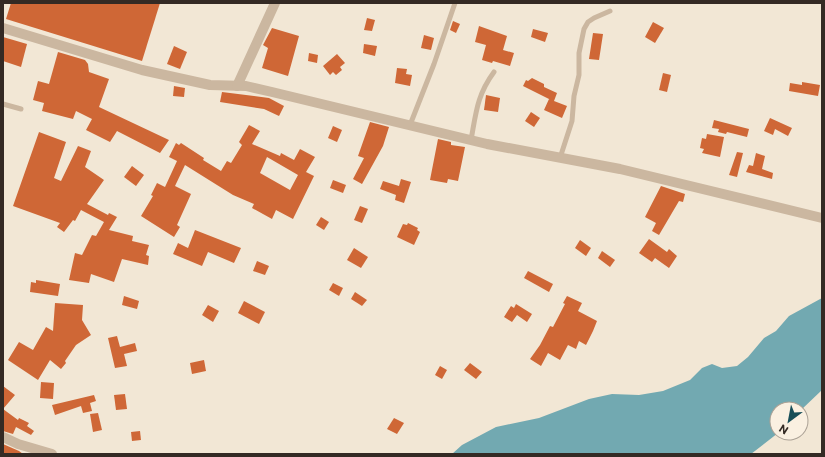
<svg xmlns="http://www.w3.org/2000/svg" width="825" height="457" viewBox="0 0 825 457" font-family="Commissioner,sans-serif">
	<style>
		.water { fill: #72a9b1 }
		.building { fill: #cf6736; fill-rule: evenodd }
		.lines { fill: none; stroke-linecap: round; stroke-linejoin: round }
		.lane { stroke: #cbb7a0; stroke-width: 5 }
		.street { stroke: #cbb7a0; stroke-width: 10 }
	</style>
	<rect width="100%" height="100%" fill="#f2e7d5"/>
	<path class="water" d="M822,298V390L801,410L777,409L778,433L751,454H452L462,445L496,427L539,418L589,399L612,394L639,395L663,391L690,380L702,368L712,364L722,368L737,366L748,357L764,338L776,331L789,316Z"/>
	<g class="building">
		<path d="M11,3H160L142,61L6,19Z"/>
		<path d="M367,18L375,20L372,31L364,30Z"/>
		<path d="M453,21L460,24L456,33L450,30Z"/>
		<path d="M653,22L664,28L655,43L645,37Z"/>
		<path d="M479,26L507,36L503,50L514,53L510,66L493,61L492,63L482,60L486,45L475,42Z"/>
		<path d="M272,28L299,36L288,76L262,68L268,48L263,45Z"/>
		<path d="M533,29L548,33L545,42L531,37Z"/>
		<path d="M593,33L603,34L599,60L589,59Z"/>
		<path d="M424,35L434,38L431,50L421,48Z"/>
		<path d="M3,37L27,44L21,67L3,61Z"/>
		<path d="M364,44L377,46L375,56L363,53Z"/>
		<path d="M174,46L187,52L180,69L167,64Z"/>
		<path d="M58,52L85,60L88,64L89,72L109,79L99,107L169,140L160,153L117,131L110,142L86,130L92,119L76,111L73,119L42,111L44,103L33,100L38,81L49,84Z"/>
		<path d="M309,53L318,55L317,63L308,61Z"/>
		<path d="M337,54L345,63L340,67L342,70L336,75L333,72L330,75L323,66Z"/>
		<path d="M397,68L407,69L406,74L412,75L410,86L395,83Z"/>
		<path d="M663,73L671,75L667,92L659,90Z"/>
		<path d="M532,78L544,84V87L557,93L554,101L567,106L562,118L544,110L549,99L551,100L523,86L526,80L528,81Z"/>
		<path d="M802,82L820,85L818,96L789,91L790,83L802,85Z"/>
		<path d="M174,86L185,88L184,97L173,96Z"/>
		<path d="M222,92L269,98L284,106L279,116L264,109L220,102Z"/>
		<path d="M486,95L500,98L498,112L484,110Z"/>
		<path d="M531,112L540,118L534,127L525,121Z"/>
		<path d="M770,118L792,128L788,136L775,129L773,135L764,131Z"/>
		<path d="M714,120L749,129L747,137L727,132L726,134L718,132L719,129L712,128Z"/>
		<path d="M370,122L389,127L383,146L362,184L353,179L364,158L358,156Z"/>
		<path d="M249,125L260,131L252,144L280,156L281,153L294,160L300,149L315,157L306,172L314,176L293,219L276,210L272,219L252,208L254,204L233,195L185,165L175,186L191,194L177,225L180,227L174,237L141,216L153,196L151,195L157,183L165,187L177,161L169,157L176,143L179,145L181,143L204,158L203,160L221,171L227,161L231,163L242,145L239,142ZM267,157L298,175L290,190L260,173Z"/>
		<path d="M333,126L342,130L337,142L328,138Z"/>
		<path d="M39,132L66,142L54,178L61,181L78,146L91,151L85,167L104,180L87,204L108,215L109,213L117,217L109,230L133,236L132,241L149,245L146,255L149,256L148,265L122,259L114,282L91,274L89,283L69,280L75,253L82,255L92,235L96,236L104,222L81,210L75,221L73,220L64,232L57,227L60,223L13,206Z"/>
		<path d="M707,134L724,137L720,157L702,153L704,149L700,148L702,138L706,139Z"/>
		<path d="M438,139L451,142V145L465,147L458,181L448,179L447,183L430,180Z"/>
		<path d="M737,152L743,153L737,177L729,175Z"/>
		<path d="M756,153L765,156L762,169L773,173L772,179L746,172L749,165L753,166Z"/>
		<path d="M132,166L144,175L136,186L124,177Z"/>
		<path d="M401,179L411,182L404,203L395,200L396,195L380,189L383,181L399,186Z"/>
		<path d="M333,180L346,185L343,193L330,188Z"/>
		<path d="M661,186L685,194L683,202L679,201L659,235L652,231L656,223L645,217Z"/>
		<path d="M360,206L368,209L362,223L354,220Z"/>
		<path d="M321,217L329,222L324,230L316,225Z"/>
		<path d="M408,223L418,228L417,230L420,232L414,245L397,237L403,224L407,225Z"/>
		<path d="M195,230L241,248L234,263L208,252L202,266L173,254L178,243L188,248Z"/>
		<path d="M649,239L667,252L669,249L677,256L669,268L655,258L652,262L639,253Z"/>
		<path d="M580,240L591,248L586,256L575,248Z"/>
		<path d="M354,248L368,257L361,268L347,260Z"/>
		<path d="M602,251L615,260L610,267L598,258Z"/>
		<path d="M257,261L269,266L265,275L253,271Z"/>
		<path d="M528,271L553,284L549,292L524,278Z"/>
		<path d="M36,280L60,284L58,296L30,292L31,282L36,283Z"/>
		<path d="M333,283L343,288L339,296L329,290Z"/>
		<path d="M355,292L367,300L362,306L351,299Z"/>
		<path d="M124,296L139,301L137,309L122,305Z"/>
		<path d="M567,296L582,303L578,311L597,321L593,331L586,345L579,341L576,349L568,345L560,360L548,353L541,366L530,359L540,345L550,326L553,327L565,304L563,303Z"/>
		<path d="M244,301L265,312L259,324L238,313Z"/>
		<path d="M55,303L83,305L82,320L91,335L76,345L65,361L66,363L61,369L50,360L38,380L8,360L19,342L33,350L46,327L53,331Z"/>
		<path d="M516,304L532,314L527,322L517,315L512,322L504,317L511,306L514,308Z"/>
		<path d="M208,305L219,311L213,322L202,315Z"/>
		<path d="M117,336L120,347L135,343L137,351L124,354L127,366L115,368L108,338Z"/>
		<path d="M204,360L206,371L192,374L190,363Z"/>
		<path d="M470,363L482,372L476,379L464,370Z"/>
		<path d="M440,366L447,370L442,379L435,375Z"/>
		<path d="M41,382L54,383L53,399L40,398Z"/>
		<path d="M3,386L15,395L3,409L18,420L19,418L29,423L27,426L34,431L31,435L16,427L13,434L3,431Z"/>
		<path d="M125,394L127,409L116,410L114,395Z"/>
		<path d="M94,395L96,401L90,403L92,411L83,413L81,406L55,415L52,405Z"/>
		<path d="M98,413L102,430L93,432L90,414Z"/>
		<path d="M394,418L404,423L397,434L387,429Z"/>
		<path d="M140,431L141,440L132,441L131,432Z"/>
		<path d="M3,444L19,451L23,454H3Z"/>
	</g>
	<g class="lines">
		<g class="lane">
			<path d="M3,104L21,109"/>
			<path d="M410,125L434,64L455,3"/>
			<path d="M471,140C476,113 477,95 494,72"/>
			<path d="M560,158L572,121L574,96L579,75V53L584,29L588,22L594,18L610,11"/>
		</g>
		<g class="street">
			<path d="M3,28L142,70L210,85L246,86L272,92L487,144L620,169L822,218"/>
			<path d="M237,86L275,3"/>
			<path d="M3,437L18,444L52,454"/>
		</g>
	</g>
	<rect width="825" height="457" fill="none" stroke="#342a24" stroke-width="8"/>
	<g transform="translate(789 421) rotate(212)"><circle r="19" fill="#faf0e1" stroke="#aba195"/>
	<path d="M0-3L7 15L0 10L-7 15Z" fill="#174e58"/>
	<text y="-6" font-size="11" font-weight="bold" text-anchor="middle" fill="#342a24">N</text>
	</g>
</svg>
